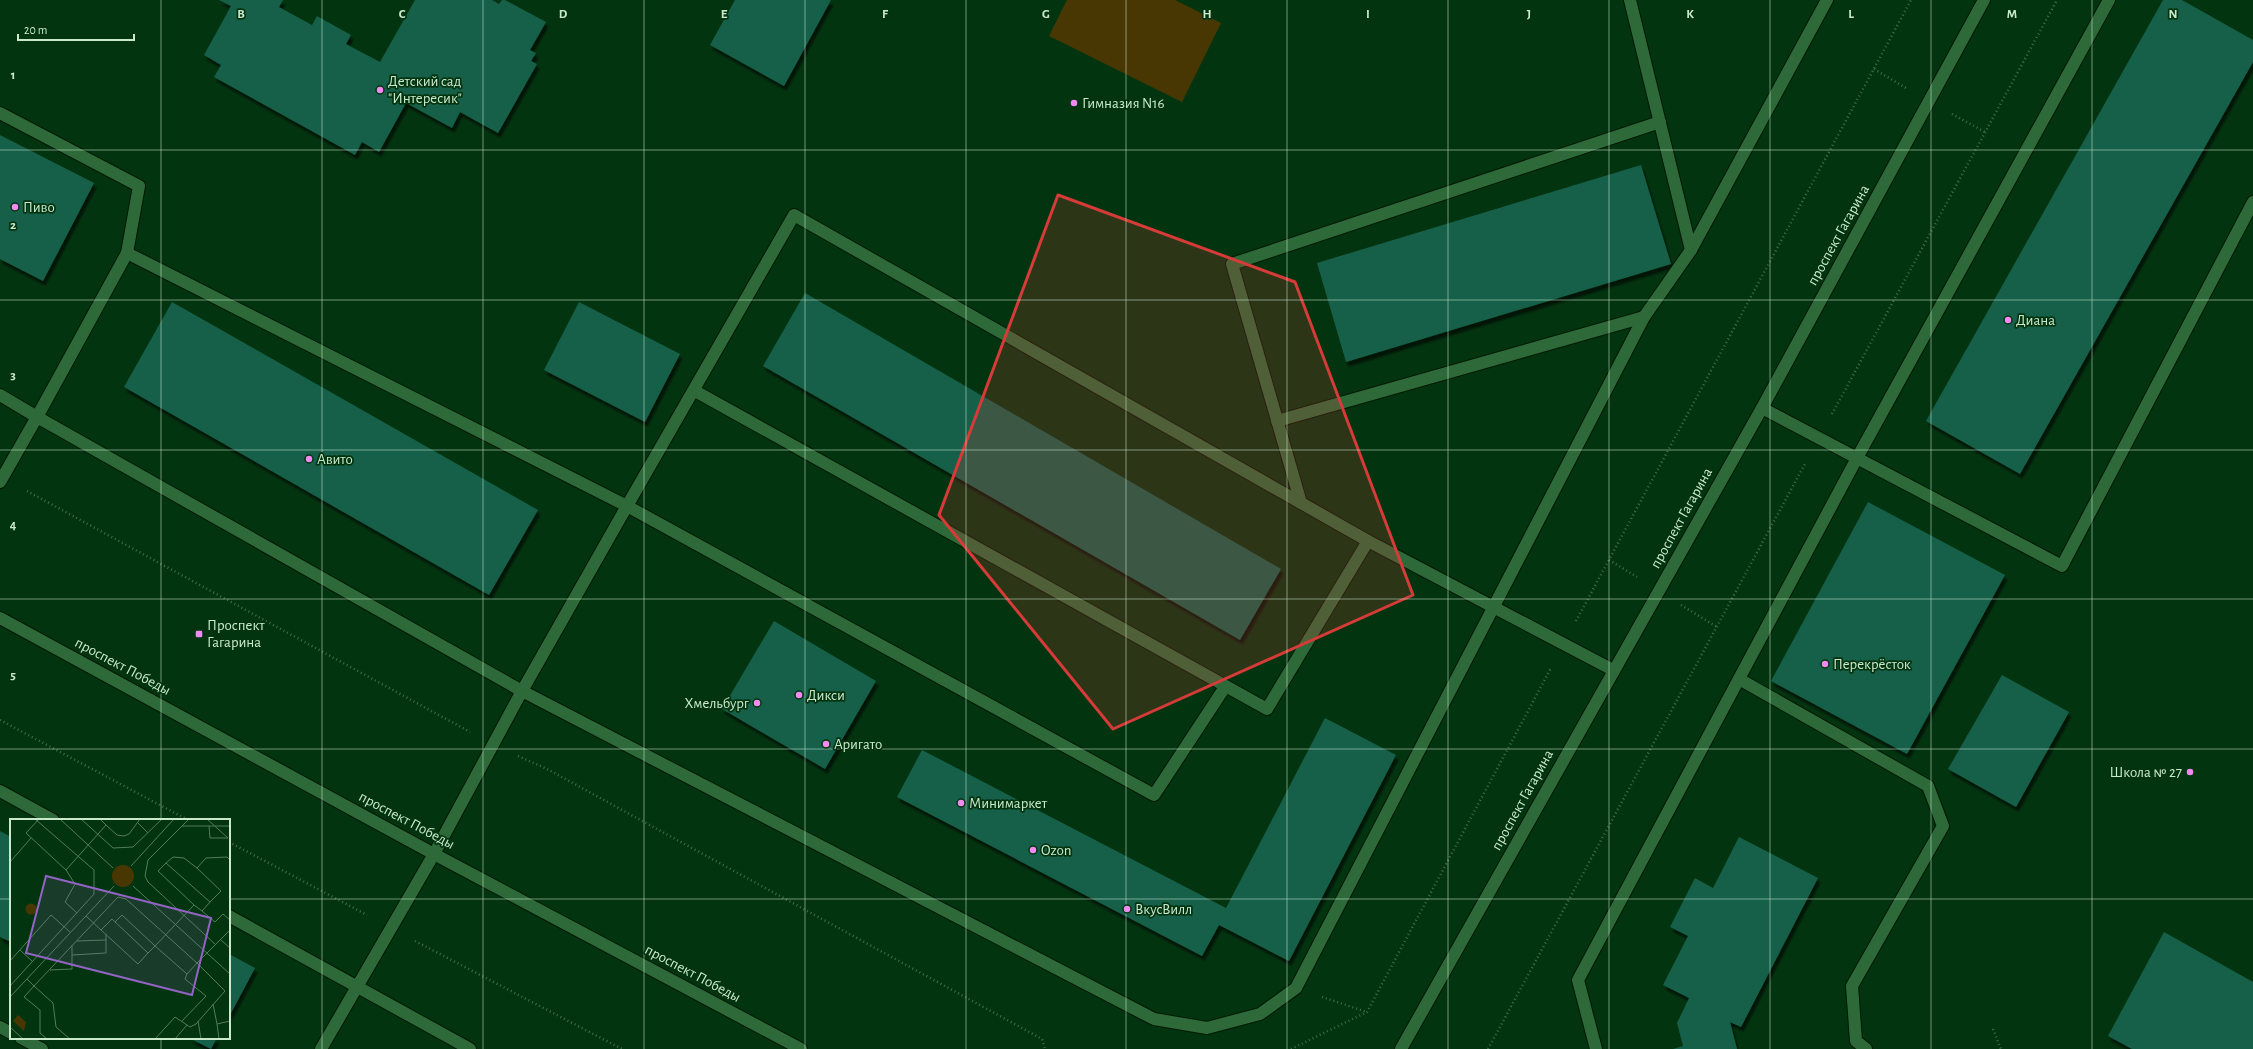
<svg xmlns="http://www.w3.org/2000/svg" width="2253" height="1049" viewBox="0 0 2253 1049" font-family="'Alegreya Sans',sans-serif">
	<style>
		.green { fill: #493703 }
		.building { fill: #165f49; filter: url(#shadow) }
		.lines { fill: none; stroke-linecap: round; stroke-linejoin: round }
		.lane-casing { stroke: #001903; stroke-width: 14 }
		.secondary-casing { stroke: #001903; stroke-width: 14 }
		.path { stroke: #436e4c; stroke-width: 2.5; stroke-dasharray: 1 3; stroke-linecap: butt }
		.lane { stroke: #2e6a39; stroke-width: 12 }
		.secondary { stroke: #2e6a39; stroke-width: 12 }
		.marked { fill: #d53b38; fill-opacity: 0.2; stroke: #d53b38; stroke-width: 3; stroke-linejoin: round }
		.grid { fill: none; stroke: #c9e8cc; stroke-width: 1; stroke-opacity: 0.55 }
		.poi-dot { fill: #f38af1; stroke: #033410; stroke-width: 1.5 }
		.labels { text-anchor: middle; stroke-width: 3.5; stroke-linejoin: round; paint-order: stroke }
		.poi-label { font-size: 15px; fill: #c9e8cc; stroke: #033410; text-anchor: start }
		.street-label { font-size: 15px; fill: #c9e8cc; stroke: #033410 }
		.inset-road { fill: none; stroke: #527c5b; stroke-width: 1 }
		.view { fill: #9264c3; fill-opacity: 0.15; stroke: #9264c3; stroke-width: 2 }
		.inset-edge { fill: none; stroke: #c9e8cc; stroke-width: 2 }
		.grid-label { font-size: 13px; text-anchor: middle; font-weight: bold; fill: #c9e8cc; stroke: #033410; stroke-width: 3.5; stroke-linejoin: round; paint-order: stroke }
	</style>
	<defs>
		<filter id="shadow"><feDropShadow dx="2.5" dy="4.5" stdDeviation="1" flood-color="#0009"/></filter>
	</defs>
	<rect width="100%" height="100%" fill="#033410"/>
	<path class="green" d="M1067,0H1175L1221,23L1182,102L1049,36Z"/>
	<g class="building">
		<path d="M219,0H283L279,7L312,25L317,16L351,35L346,44L380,62L415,0H492L499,4L502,0H505L546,22L530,50L536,53L531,61L537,64L498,133L460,112L452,128L406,103L379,152L362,142L355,155L214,77L221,65L204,55L231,6Z"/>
		<path d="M735,0H831L784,86L710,45Z"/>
		<path d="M2163,0H2182L2253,40V62L2020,474L1926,421Z"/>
		<path d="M0,135L94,183L43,281L0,259Z"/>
		<path d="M1641,165L1671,264L1346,362L1317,263Z"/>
		<path d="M805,293L1281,569L1240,640L763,366Z"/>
		<path d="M172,302L538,510L489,595L124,387Z"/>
		<path d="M579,302L680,354L645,422L544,370Z"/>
		<path d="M1868,502L2005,575L1907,754L1771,681Z"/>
		<path d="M774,621L876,681L825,769L722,709Z"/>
		<path d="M2002,675L2069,712L2016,807L1948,769Z"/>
		<path d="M1325,718L1396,755L1289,961L1219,925L1202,956L897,797L922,750L1226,908Z"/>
		<path d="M0,831L11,837V942L0,937Z"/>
		<path d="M1739,837L1818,878L1741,1027L1730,1022L1737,1049H1673L1683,1046L1677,1023L1689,998L1663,985L1688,936L1670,927L1695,878L1713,888Z"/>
		<path d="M2164,932L2253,982V1049H2132L2108,1036Z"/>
		<path d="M229,954L255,968L229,1017Z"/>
		<path d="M189,1038H217L211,1049Z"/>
	</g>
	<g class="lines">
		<defs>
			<g id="lane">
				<path d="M1630,0L1691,250"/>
				<path d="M0,113L139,186L127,253L627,506L794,215L1368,541L1267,709L695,391"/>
				<path d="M127,253L37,417L522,691L1154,1019L1207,1028L1260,1014L1296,988L1644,317L1691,250L1827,0"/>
				<path d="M0,395L37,417L0,482"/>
				<path d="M1762,408L2062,566L2253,202"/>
				<path d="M1277,421L1644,317"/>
				<path d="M1301,503L1232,264L1660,122"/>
				<path d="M1368,541L1613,670"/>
				<path d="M1739,679L1928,786L1943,826L1852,986L1856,1041L1866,1049"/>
				<path d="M0,791L53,820"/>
				<path d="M229,916L470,1049"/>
				<path d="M0,1027L11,1033"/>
				<path d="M21,1038L42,1049"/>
				<path d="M321,1049L434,854L522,691L627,506L1154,795L1225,687"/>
				<path d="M1596,1049L1578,980L1857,458L2109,0"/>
			</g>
			<g id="secondary">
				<path d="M0,618L434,854L801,1049"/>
				<path d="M1401,1049L1762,408L1984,0"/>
			</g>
		</defs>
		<use href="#lane" class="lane-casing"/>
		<use href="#secondary" class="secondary-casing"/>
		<g class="path">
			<path d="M1874,69L1906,88"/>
			<path d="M1952,114L1985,132"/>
			<path d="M1832,414L2057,0"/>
			<path d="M27,491L470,732"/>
			<path d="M1609,560L1637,577"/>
			<path d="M1681,605L1717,627"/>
			<path d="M1576,621L1911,0"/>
			<path d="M0,720L188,820"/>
			<path d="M518,756L547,769L1042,1039L1045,1049"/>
			<path d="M229,842L367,915"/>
			<path d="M415,941L622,1049"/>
			<path d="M1322,997L1367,1012"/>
			<path d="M1993,1029L2001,1049"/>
			<path d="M1291,1049L1367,1012L1551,668"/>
			<path d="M1488,1049L1806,462"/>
		</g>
		<use href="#lane" class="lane"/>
		<use href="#secondary" class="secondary"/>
	</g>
	<path class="marked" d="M1058,195L1295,282L1413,595L1113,729L939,515Z"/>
	<path class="grid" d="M161,0V820M322,0V1049M483,0V1049M644,0V1049M805,0V1049M966,0V1049M1126,0V1049M1287,0V1049M1448,0V1049M1609,0V1049M1770,0V1049M1931,0V1049M2092,0V1049M0,150H2253M0,300H2253M0,450H2253M0,599H2253M0,749H2253M0,899H11M229,899H2253M161,1038V1049"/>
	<g class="poi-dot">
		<circle cx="380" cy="90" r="4"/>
		<circle cx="1074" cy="103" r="4"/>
		<circle cx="15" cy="207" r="4"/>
		<circle cx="2008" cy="320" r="4"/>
		<circle cx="309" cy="459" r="4"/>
		<rect x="195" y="630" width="8" height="8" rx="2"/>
		<circle cx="1825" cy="664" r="4"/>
		<circle cx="799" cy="695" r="4"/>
		<circle cx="757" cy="703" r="4"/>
		<circle cx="826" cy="744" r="4"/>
		<circle cx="2190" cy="772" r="4"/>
		<circle cx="961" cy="803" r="4"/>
		<circle cx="1033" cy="850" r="4"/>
		<circle cx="1127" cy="909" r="4"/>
	</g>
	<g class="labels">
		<g class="poi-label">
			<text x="388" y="86">Детский сад<tspan x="388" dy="17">"Интересик"</tspan></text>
			<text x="1082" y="108">Гимназия N16</text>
			<text x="23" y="212">Пиво</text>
			<text x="2016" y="325">Диана</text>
			<text x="317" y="464">Авито</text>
			<text x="207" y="630">Проспект<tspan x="207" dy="17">Гагарина</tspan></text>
			<text x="1833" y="669">Перекрёсток</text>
			<text x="807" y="700">Дикси</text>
			<text x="749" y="708" text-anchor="end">Хмельбург</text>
			<text x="834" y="749">Аригато</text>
			<text x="2182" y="777" text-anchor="end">Школа № 27</text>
			<text x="969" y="808">Минимаркет</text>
			<text x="1041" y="855">Ozon</text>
			<text x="1135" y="914">ВкусВилл</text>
		</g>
		<g class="street-label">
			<text transform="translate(1838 235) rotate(-61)" y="5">проспект Гагарина</text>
			<text transform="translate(1681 518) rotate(-61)" y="5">проспект Гагарина</text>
			<text transform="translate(123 666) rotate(28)" y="5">проспект Победы</text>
			<text transform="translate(1522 800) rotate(-61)" y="5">проспект Гагарина</text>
			<text transform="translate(407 820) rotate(28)" y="5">проспект Победы</text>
			<text transform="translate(693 973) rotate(28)" y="5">проспект Победы</text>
		</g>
	</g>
	<g transform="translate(10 819)">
		<rect width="220" height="220" fill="#033410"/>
		<path d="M102 57a11 11 0 1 1 22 0a11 11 0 1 1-22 0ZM15.5 90a5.5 5.5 0 1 1 11 0a5.5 5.5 0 1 1-11 0ZM8,196L16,203L14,212L3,202Z" fill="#493703"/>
		<path class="inset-road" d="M29,0L16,14L56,51L96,6L90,0M50,0L103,49M71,0L103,29L123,28L152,0M179,0L138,41L135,57L138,63L206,126M197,0L218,19M127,3L138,14M96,6L107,16L114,17L119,15L130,0M172,7H220M199,7L200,19H218M0,43L21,19M156,44L163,38L174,39L187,49L211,72L200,83M121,47L164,0M187,49L196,39L217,38L220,41M56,51L65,65L55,83L67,94M123,67L220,155M192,92L205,103L213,95L220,101M76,97L91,111M105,103L112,96L145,127L184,86L148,52L156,44L200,83L192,92L184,86M211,121L220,129M67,122L96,121M10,131L22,142M138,134L128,145L91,111L102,100L138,134L145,127L177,155L175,160L196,177L172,202M62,136L96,134V115M0,142L41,96L60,113M40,151L62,150V126M17,160L24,167L108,78L116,80L187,144L177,155M0,167L84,75V51L25,0M0,178L104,67M203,185L207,205M188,202L191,220M0,208L13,220M37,220L30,214V191L14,178L24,167L43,184L46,208L60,220M145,220L165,198L180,208L186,205L215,172L187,144L220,111M165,220L177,206M209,220L207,205L220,202"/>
		<path class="view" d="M36,57L201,99L182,176L16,134Z"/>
		<rect width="220" height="220" class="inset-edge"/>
	</g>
	<g class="grid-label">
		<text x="241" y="18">B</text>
		<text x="402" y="18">C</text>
		<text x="563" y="18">D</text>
		<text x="724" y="18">E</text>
		<text x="885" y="18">F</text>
		<text x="1046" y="18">G</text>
		<text x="1207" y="18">H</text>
		<text x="1368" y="18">I</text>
		<text x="1529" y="18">J</text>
		<text x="1690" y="18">K</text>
		<text x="1851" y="18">L</text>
		<text x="2012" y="18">M</text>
		<text x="2173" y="18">N</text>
		<text x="13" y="79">1</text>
		<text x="13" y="229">2</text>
		<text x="13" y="379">3</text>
		<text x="13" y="529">4</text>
		<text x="13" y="679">5</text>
	</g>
	<path d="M18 34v6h116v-6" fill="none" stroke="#c9e8cc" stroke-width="2"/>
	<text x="24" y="34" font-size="12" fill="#c9e8cc" stroke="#033410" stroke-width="3" paint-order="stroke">20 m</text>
</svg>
